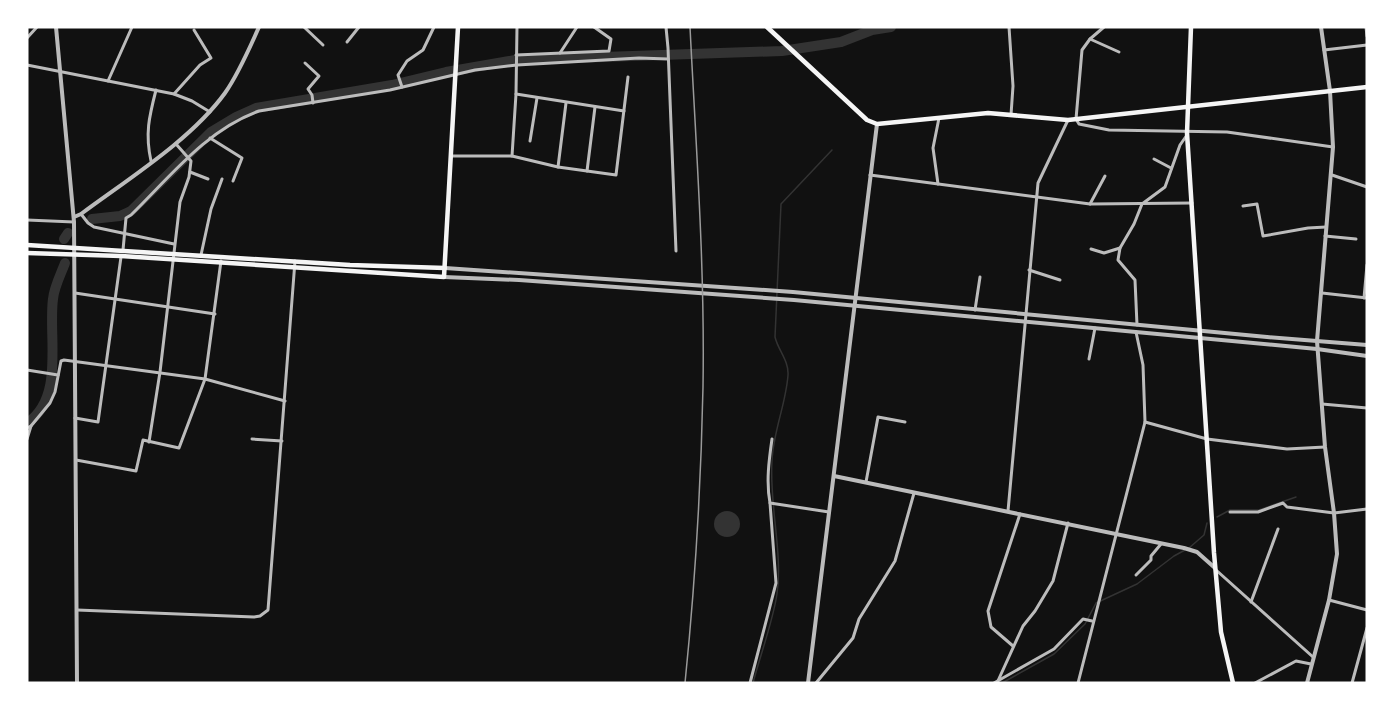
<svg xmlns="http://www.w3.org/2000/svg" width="1394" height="710" viewBox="0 0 1394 710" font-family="Spectral,serif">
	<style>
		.water { fill: #333 }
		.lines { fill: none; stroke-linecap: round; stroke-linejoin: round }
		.stream { stroke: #333; stroke-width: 1.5 }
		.river { stroke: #333; stroke-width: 10 }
		.minor { stroke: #bcbcbc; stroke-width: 3 }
		.tertiary { stroke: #bcbcbc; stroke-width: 4 }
		.secondary { stroke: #f5f5f5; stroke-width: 4.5 }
		.rail { stroke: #9a9a9a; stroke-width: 1.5 }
	</style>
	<rect width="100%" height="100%" fill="#111"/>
	<circle class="water" cx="727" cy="524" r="13"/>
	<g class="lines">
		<g class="stream">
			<path d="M1217,517L1230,510H1259L1296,497"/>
			<path d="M1189,548L1204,535L1207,523"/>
			<path d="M753,683C760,656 773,621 777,594C783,552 769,504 772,461C773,432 786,404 788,375C789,361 778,350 775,337L781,204L832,150"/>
			<path d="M1002,683L1054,654L1085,624L1096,603L1137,584L1174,556L1185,550"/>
		</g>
		<g class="river">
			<path d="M92,219L120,216L131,211L211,132L236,117L256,108L392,85L446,72L515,60L782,51L841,42L872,30L891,27"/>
			<path d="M64,239L68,233"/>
			<path d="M27,423C65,398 48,337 53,299C54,287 61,274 65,263"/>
		</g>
		<g class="minor">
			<path d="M304,27L323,45"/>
			<path d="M666,27L668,48L676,251"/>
			<path d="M1009,27L1013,86L1011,115"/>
			<path d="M1104,27L1090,39L1082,50L1076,119L1079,124L1109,130L1227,132L1333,147"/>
			<path d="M1366,27L1367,36"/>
			<path d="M27,38L37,27"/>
			<path d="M1090,39L1119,52"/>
			<path d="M347,42L359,27"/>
			<path d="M1324,50L1367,45"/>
			<path d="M560,53L577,27"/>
			<path d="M516,55L609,51L611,39L594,27"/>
			<path d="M305,63L319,76L308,89L312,95L313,103"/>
			<path d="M27,65L174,94L192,101L210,112"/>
			<path d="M108,81L132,27"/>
			<path d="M402,87L398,75L407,61L423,50L434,27"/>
			<path d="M174,94L200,65L211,58L194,30"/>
			<path d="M516,94L624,111"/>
			<path d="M210,138L242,158L233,181"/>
			<path d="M530,141L537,98"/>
			<path d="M451,156H512L558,167L616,175L628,77"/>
			<path d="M512,156L516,94L517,27"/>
			<path d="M1154,159L1171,168"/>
			<path d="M151,161C145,134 149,117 156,90"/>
			<path d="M558,167L566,103"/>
			<path d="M587,171L595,107"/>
			<path d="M190,172L208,179"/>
			<path d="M870,175L1090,204L1192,203"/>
			<path d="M1332,175L1367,187"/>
			<path d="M938,184L933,148L939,118"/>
			<path d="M1090,204L1105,176"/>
			<path d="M1243,206L1257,204L1263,236L1308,228L1326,227"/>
			<path d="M81,214L88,223L94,227L174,244"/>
			<path d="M27,220L74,222"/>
			<path d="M1325,236L1356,239"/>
			<path d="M1091,249L1104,253L1120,248"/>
			<path d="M123,250L126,218L131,215C170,177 206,130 259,111L390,90L475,70L517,65L639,58L668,59"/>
			<path d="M201,255L211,209L222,179"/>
			<path d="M1029,270L1060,280"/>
			<path d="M75,293L215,314"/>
			<path d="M1322,293L1367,298"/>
			<path d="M1364,298L1367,265"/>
			<path d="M975,310L980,277"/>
			<path d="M1137,325L1135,280L1118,260L1120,248L1134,224L1142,204L1165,187L1180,145L1187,135"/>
			<path d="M1089,359L1095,328"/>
			<path d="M27,370L58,375"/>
			<path d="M1322,404L1367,408"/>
			<path d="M75,418L98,422L121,257"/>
			<path d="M1145,422L1207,439L1287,449L1325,447"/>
			<path d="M27,428L31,426L50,403L55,392L61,361L64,360L205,379L285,401"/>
			<path d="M27,439L31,426"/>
			<path d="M252,439L282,441"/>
			<path d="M772,439C769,460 766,482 770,503L829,512"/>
			<path d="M149,442L160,372L180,202L189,177L191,161L176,144"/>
			<path d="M76,460L136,471L143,440L179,448L205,379L221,261"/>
			<path d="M866,482L878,417L905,422"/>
			<path d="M1008,511L1038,183L1068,120"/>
			<path d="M1230,512H1258L1283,503L1287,507L1334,513L1367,509"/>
			<path d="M1216,570L1313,657"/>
			<path d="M1136,575L1151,560V556L1161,544"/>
			<path d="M1329,600L1367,610"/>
			<path d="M1251,602L1278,529"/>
			<path d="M77,610L254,617L260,616L268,610L295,261"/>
			<path d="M1013,646L991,627L988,611L1020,514"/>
			<path d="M750,683L776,583L770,503"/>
			<path d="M816,683L853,638L859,619L895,561L914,493"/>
			<path d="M994,683L1054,649L1083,619L1092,621"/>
			<path d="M997,683L1023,626L1035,611L1053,581L1068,523"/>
			<path d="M1078,683L1145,422L1143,365L1136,332"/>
			<path d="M1255,683L1296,661L1311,664"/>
			<path d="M1352,683L1367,628"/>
		</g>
		<g class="tertiary">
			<path d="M56,27L74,222L77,683"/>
			<path d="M74,217L81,214C128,179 191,140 225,93C239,73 249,49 259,27"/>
			<path d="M445,268L793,292L1267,337L1367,345"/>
			<path d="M444,277L519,280L794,300L1317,349L1367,356"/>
			<path d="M834,476L1184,548L1197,552L1215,568"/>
			<path d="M808,683L877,124"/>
			<path d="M1307,683L1329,600L1337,554L1334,513L1325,447L1317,341L1333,147L1330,91L1321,27"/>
		</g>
		<g class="secondary">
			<path d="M767,27L867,120L877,124L988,113L1068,120L1367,87"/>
			<path d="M1191,27L1187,133L1214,553L1221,632L1233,683"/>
			<path d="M27,245L350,265L445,268"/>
			<path d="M27,253L121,256L444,277L458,27"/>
		</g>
		<path class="rail" d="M685,683C695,585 701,486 703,387C705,267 696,147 690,27"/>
	</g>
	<rect width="1394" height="710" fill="none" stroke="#ffffff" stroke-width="57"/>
</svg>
